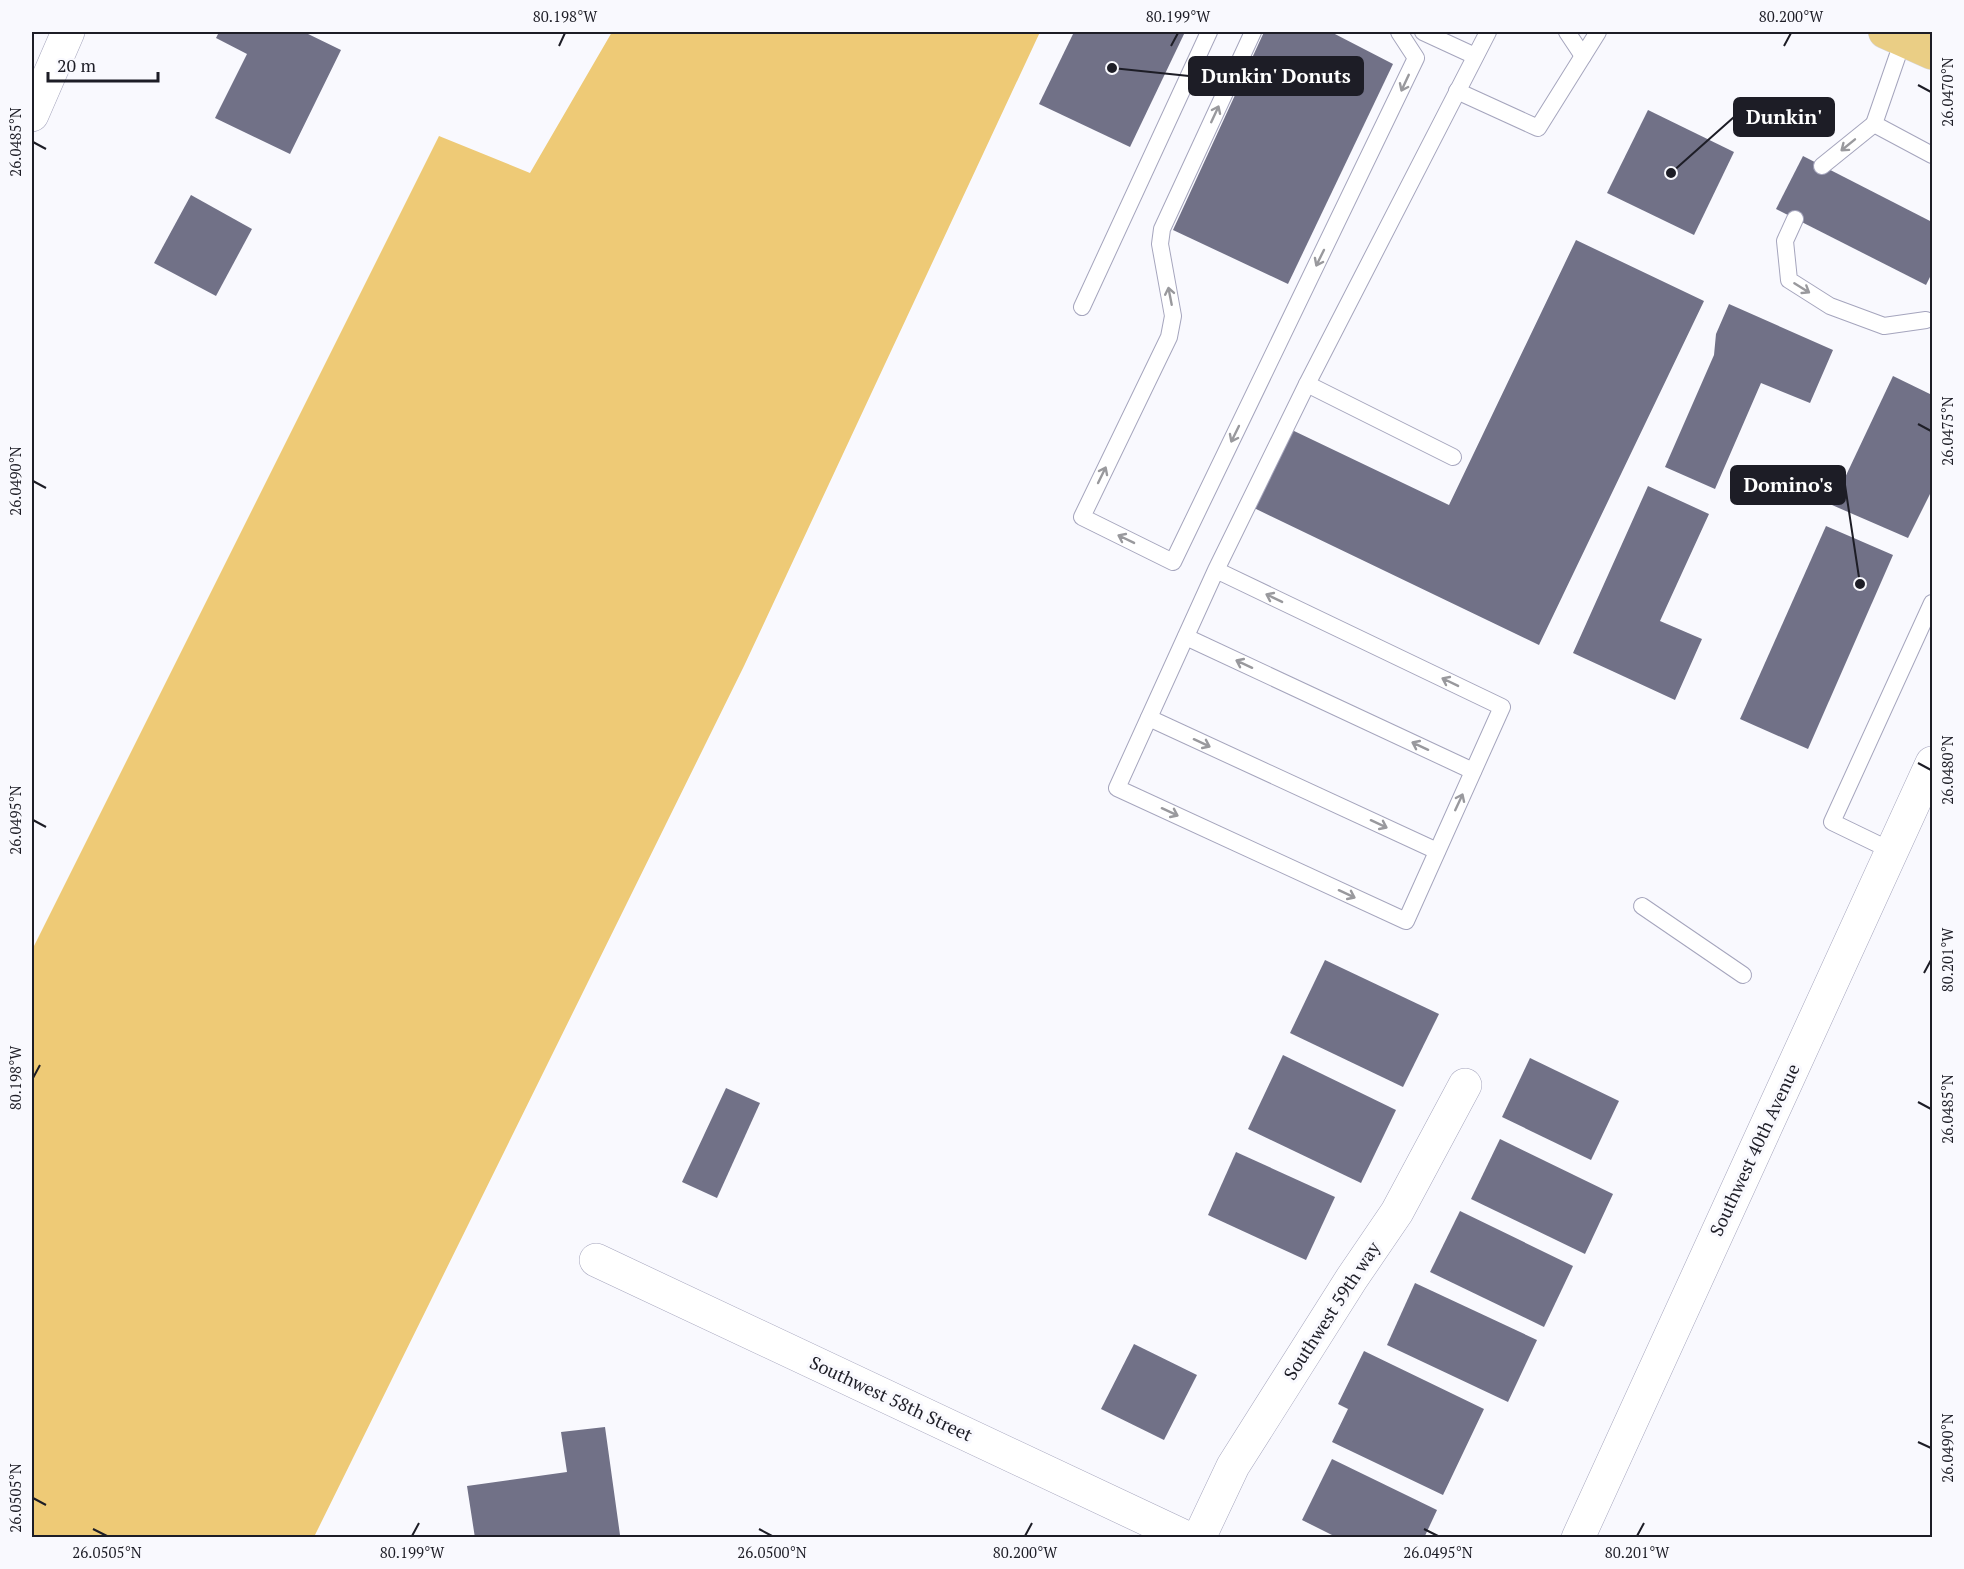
<svg xmlns="http://www.w3.org/2000/svg" width="1964" height="1569" viewBox="0 0 1964 1569" font-family="'PT Serif',serif">
	<style>
		.green { fill: #eeca76 }
		.building { fill: #717187 }
		.lines { fill: none; stroke-linecap: round; stroke-linejoin: round }
		.service-casing { stroke: #a5a5bd; stroke-width: 18 }
		.minor-casing { stroke: #a5a5bd; stroke-width: 34 }
		.tertiary-casing { stroke: #a5a5bd; stroke-width: 34 }
		.primary-casing { stroke: #d6d6d8; stroke-width: 34 }
		.service { stroke: #fff; stroke-width: 16 }
		.minor { stroke: #fff; stroke-width: 33 }
		.tertiary { stroke: #fff; stroke-width: 33 }
		.primary { stroke: #eace85; stroke-width: 33 }
		.oneway { stroke: #99999d }
		.ticks { fill: none; stroke: #1d1d26; stroke-width: 2 }
		.labels { text-anchor: middle; stroke-width: 6; stroke-linejoin: round; paint-order: stroke }
		.street-label { font-size: 18px; fill: #1d1d26; stroke: #f9f9fe }
		.leader { fill: none; stroke: #1d1d26; stroke-width: 2 }
		.callout-dot { fill: #1d1d26; stroke: #f9f9fe; stroke-width: 2 }
		.callout { fill: #1d1d26; stroke: #1d1d26; stroke-width: 2 }
		.callout-label { font-size: 20px; text-anchor: middle; font-weight: bold; fill: #fff }
		.neatline { fill: none; stroke: #1d1d26; stroke-width: 2 }
		.ticks-label { font-size: 15px; text-anchor: middle; fill: #1d1d26 }
	</style>
	<rect width="100%" height="100%" fill="#f9f9fe"/>
	<path class="green" d="M612,32H1040L744,666L314,1537H32V950L439,136L530,173Z"/>
	<g class="building">
		<path d="M219,32H304L341,50L290,154L215,118L247,54L216,38Z"/>
		<path d="M1074,32H1185L1130,147L1039,104Z"/>
		<path d="M1264,32H1331L1393,64L1288,284L1173,230Z"/>
		<path d="M1648,110L1734,152L1694,235L1607,193Z"/>
		<path d="M1803,156L1932,222V273L1926,285L1776,209Z"/>
		<path d="M191,195L252,229L216,296L154,263Z"/>
		<path d="M1576,240L1704,301L1539,645L1254,508L1292,430L1449,505Z"/>
		<path d="M1729,304L1833,350L1810,403L1761,383L1715,489L1665,467L1714,355L1716,334Z"/>
		<path d="M1893,376L1932,395V490L1908,538L1832,505Z"/>
		<path d="M1648,486L1709,514L1660,621L1702,639L1675,700L1573,653Z"/>
		<path d="M1826,526L1893,555L1808,749L1740,719Z"/>
		<path d="M1325,960L1439,1014L1403,1087L1290,1033Z"/>
		<path d="M1283,1055L1396,1110L1361,1183L1248,1129Z"/>
		<path d="M1530,1058L1619,1101L1591,1160L1502,1117Z"/>
		<path d="M726,1088L760,1103L717,1198L682,1182Z"/>
		<path d="M1500,1139L1613,1194L1585,1254L1471,1199Z"/>
		<path d="M1236,1152L1335,1197L1306,1260L1208,1215Z"/>
		<path d="M1460,1211L1573,1266L1544,1327L1430,1272Z"/>
		<path d="M1415,1283L1537,1340L1508,1402L1387,1345Z"/>
		<path d="M1134,1344L1197,1375L1164,1440L1101,1409Z"/>
		<path d="M1364,1351L1484,1409L1443,1495L1332,1442L1348,1409L1338,1404Z"/>
		<path d="M605,1427L620,1535L603,1538H475L467,1486L567,1472L561,1432Z"/>
		<path d="M1332,1459L1437,1510L1424,1538H1338L1302,1520Z"/>
	</g>
	<g class="lines">
		<defs>
			<g id="service">
				<path d="M1253,32L1162,229L1160,244L1173,316L1169,337L1082,517L1173,562L1416,58L1399,32"/>
				<path d="M1423,32L1475,56"/>
				<path d="M1567,32L1583,56"/>
				<path d="M1903,40L1874,124L1932,155"/>
				<path d="M1457,91L1538,128L1598,32"/>
				<path d="M1822,166L1874,124"/>
				<path d="M1795,219L1785,241L1789,280L1830,306L1884,326L1926,320"/>
				<path d="M1082,307L1209,32"/>
				<path d="M1307,384L1453,457"/>
				<path d="M1216,570L1502,707L1406,921L1117,788L1216,570L1307,384L1488,32"/>
				<path d="M1186,637L1473,771"/>
				<path d="M1149,718L1437,851"/>
				<path d="M1892,851L1832,822L1932,603"/>
				<path d="M1642,906L1743,975"/>
			</g>
			<g id="minor">
				<path d="M32,115L68,32"/>
				<path d="M596,1260L1187,1538"/>
				<path d="M1199,1538L1233,1466L1352,1278L1397,1212L1465,1085"/>
			</g>
			<path id="tertiary" d="M1578,1538L1932,763"/>
			<path id="primary" d="M1885,32L1932,53"/>
		</defs>
		<use href="#service" class="service-casing"/>
		<use href="#minor" class="minor-casing"/>
		<use href="#tertiary" class="tertiary-casing"/>
		<use href="#primary" class="primary-casing"/>
		<use href="#service" class="service"/>
		<use href="#minor" class="minor"/>
		<use href="#tertiary" class="tertiary"/>
		<use href="#primary" class="primary"/>
	</g>
	<defs><path id="oneway-shaft" d="M-6 0H5M1.5-3L5.5 0L1.5 3" fill="none" stroke-width="1.6" stroke-linecap="round" stroke-linejoin="round" transform="scale(1.5)"/></defs>
	<g class="oneway">
		<use href="#oneway-shaft" transform="translate(1405 83) rotate(115)"/>
		<use href="#oneway-shaft" transform="translate(1215 114) rotate(-65)"/>
		<use href="#oneway-shaft" transform="translate(1848 145) rotate(141)"/>
		<use href="#oneway-shaft" transform="translate(1320 258) rotate(116)"/>
		<use href="#oneway-shaft" transform="translate(1802 288) rotate(32)"/>
		<use href="#oneway-shaft" transform="translate(1170 296) rotate(-101)"/>
		<use href="#oneway-shaft" transform="translate(1235 434) rotate(116)"/>
		<use href="#oneway-shaft" transform="translate(1102 475) rotate(-64)"/>
		<use href="#oneway-shaft" transform="translate(1126 539) rotate(-154)"/>
		<use href="#oneway-shaft" transform="translate(1274 598) rotate(-154)"/>
		<use href="#oneway-shaft" transform="translate(1244 664) rotate(-155)"/>
		<use href="#oneway-shaft" transform="translate(1450 682) rotate(-154)"/>
		<use href="#oneway-shaft" transform="translate(1202 743) rotate(25)"/>
		<use href="#oneway-shaft" transform="translate(1420 746) rotate(-155)"/>
		<use href="#oneway-shaft" transform="translate(1459 802) rotate(-65)"/>
		<use href="#oneway-shaft" transform="translate(1170 812) rotate(25)"/>
		<use href="#oneway-shaft" transform="translate(1379 824) rotate(25)"/>
		<use href="#oneway-shaft" transform="translate(1347 894) rotate(25)"/>
	</g>
	<path class="ticks" d="M559,46L565,33M1171,46L1178,33M1784,46L1791,33M1918,85L1931,92M33,142L46,149M1918,424L1931,431M33,481L46,488M1918,763L1931,770M33,820L46,827M1924,973L1931,960M33,1078L40,1065M1918,1102L1931,1109M1918,1442L1931,1448M33,1498L46,1505M93,1529L107,1536M759,1529L772,1536M1424,1529L1438,1536M412,1536L419,1523M1025,1536L1032,1523M1637,1536L1644,1523"/>
	<g class="labels">
		<g class="street-label">
			<text transform="translate(1755 1150) rotate(-65)" y="6">Southwest 40th Avenue</text>
			<text transform="translate(1332 1311) rotate(-57)" y="6">Southwest 59th way</text>
			<text transform="translate(891 1399) rotate(25)" y="6">Southwest 58th Street</text>
		</g>
	</g>
	<path class="leader" d="M1112 68L1189 76M1671 173L1734 117M1860 584L1845 485"/>
	<g class="callout-dot">
		<circle cx="1112" cy="68" r="6"/>
		<circle cx="1671" cy="173" r="6"/>
		<circle cx="1860" cy="584" r="6"/>
	</g>
	<g class="callout">
		<rect x="1189" y="57" width="174" height="38" rx="6"/>
		<rect x="1734" y="98" width="100" height="38" rx="6"/>
		<rect x="1731" y="466" width="114" height="38" rx="6"/>
	</g>
	<g class="callout-label">
		<text x="1276" y="83">Dunkin' Donuts</text>
		<text x="1784" y="124">Dunkin'</text>
		<text x="1788" y="492">Domino's</text>
	</g>
	<rect width="1964" height="1569" fill="none" stroke="#f9f9fe" stroke-width="66"/>
	<path d="M48 72v9h110v-9" fill="none" stroke="#1d1d26" stroke-width="3"/>
	<text x="57" y="72" font-size="18" fill="#1d1d26" stroke="#f9f9fe" stroke-width="4.5" paint-order="stroke">20 m</text>
	<rect x="33" y="33" width="1898" height="1503" class="neatline"/>
	<g class="ticks-label">
		<text x="565" y="22">80.198°W</text>
		<text x="1178" y="22">80.199°W</text>
		<text x="1791" y="22">80.200°W</text>
		<text transform="translate(1948 92) rotate(-90)" y="5">26.0470°N</text>
		<text transform="translate(16 142) rotate(-90)" y="5">26.0485°N</text>
		<text transform="translate(1948 431) rotate(-90)" y="5">26.0475°N</text>
		<text transform="translate(16 481) rotate(-90)" y="5">26.0490°N</text>
		<text transform="translate(1948 770) rotate(-90)" y="5">26.0480°N</text>
		<text transform="translate(16 820) rotate(-90)" y="5">26.0495°N</text>
		<text transform="translate(1948 960) rotate(-90)" y="5">80.201°W</text>
		<text transform="translate(16 1078) rotate(-90)" y="5">80.198°W</text>
		<text transform="translate(1948 1109) rotate(-90)" y="5">26.0485°N</text>
		<text transform="translate(1948 1448) rotate(-90)" y="5">26.0490°N</text>
		<text transform="translate(16 1498) rotate(-90)" y="5">26.0505°N</text>
		<text x="107" y="1558">26.0505°N</text>
		<text x="412" y="1558">80.199°W</text>
		<text x="772" y="1558">26.0500°N</text>
		<text x="1025" y="1558">80.200°W</text>
		<text x="1438" y="1558">26.0495°N</text>
		<text x="1637" y="1558">80.201°W</text>
	</g>
</svg>
